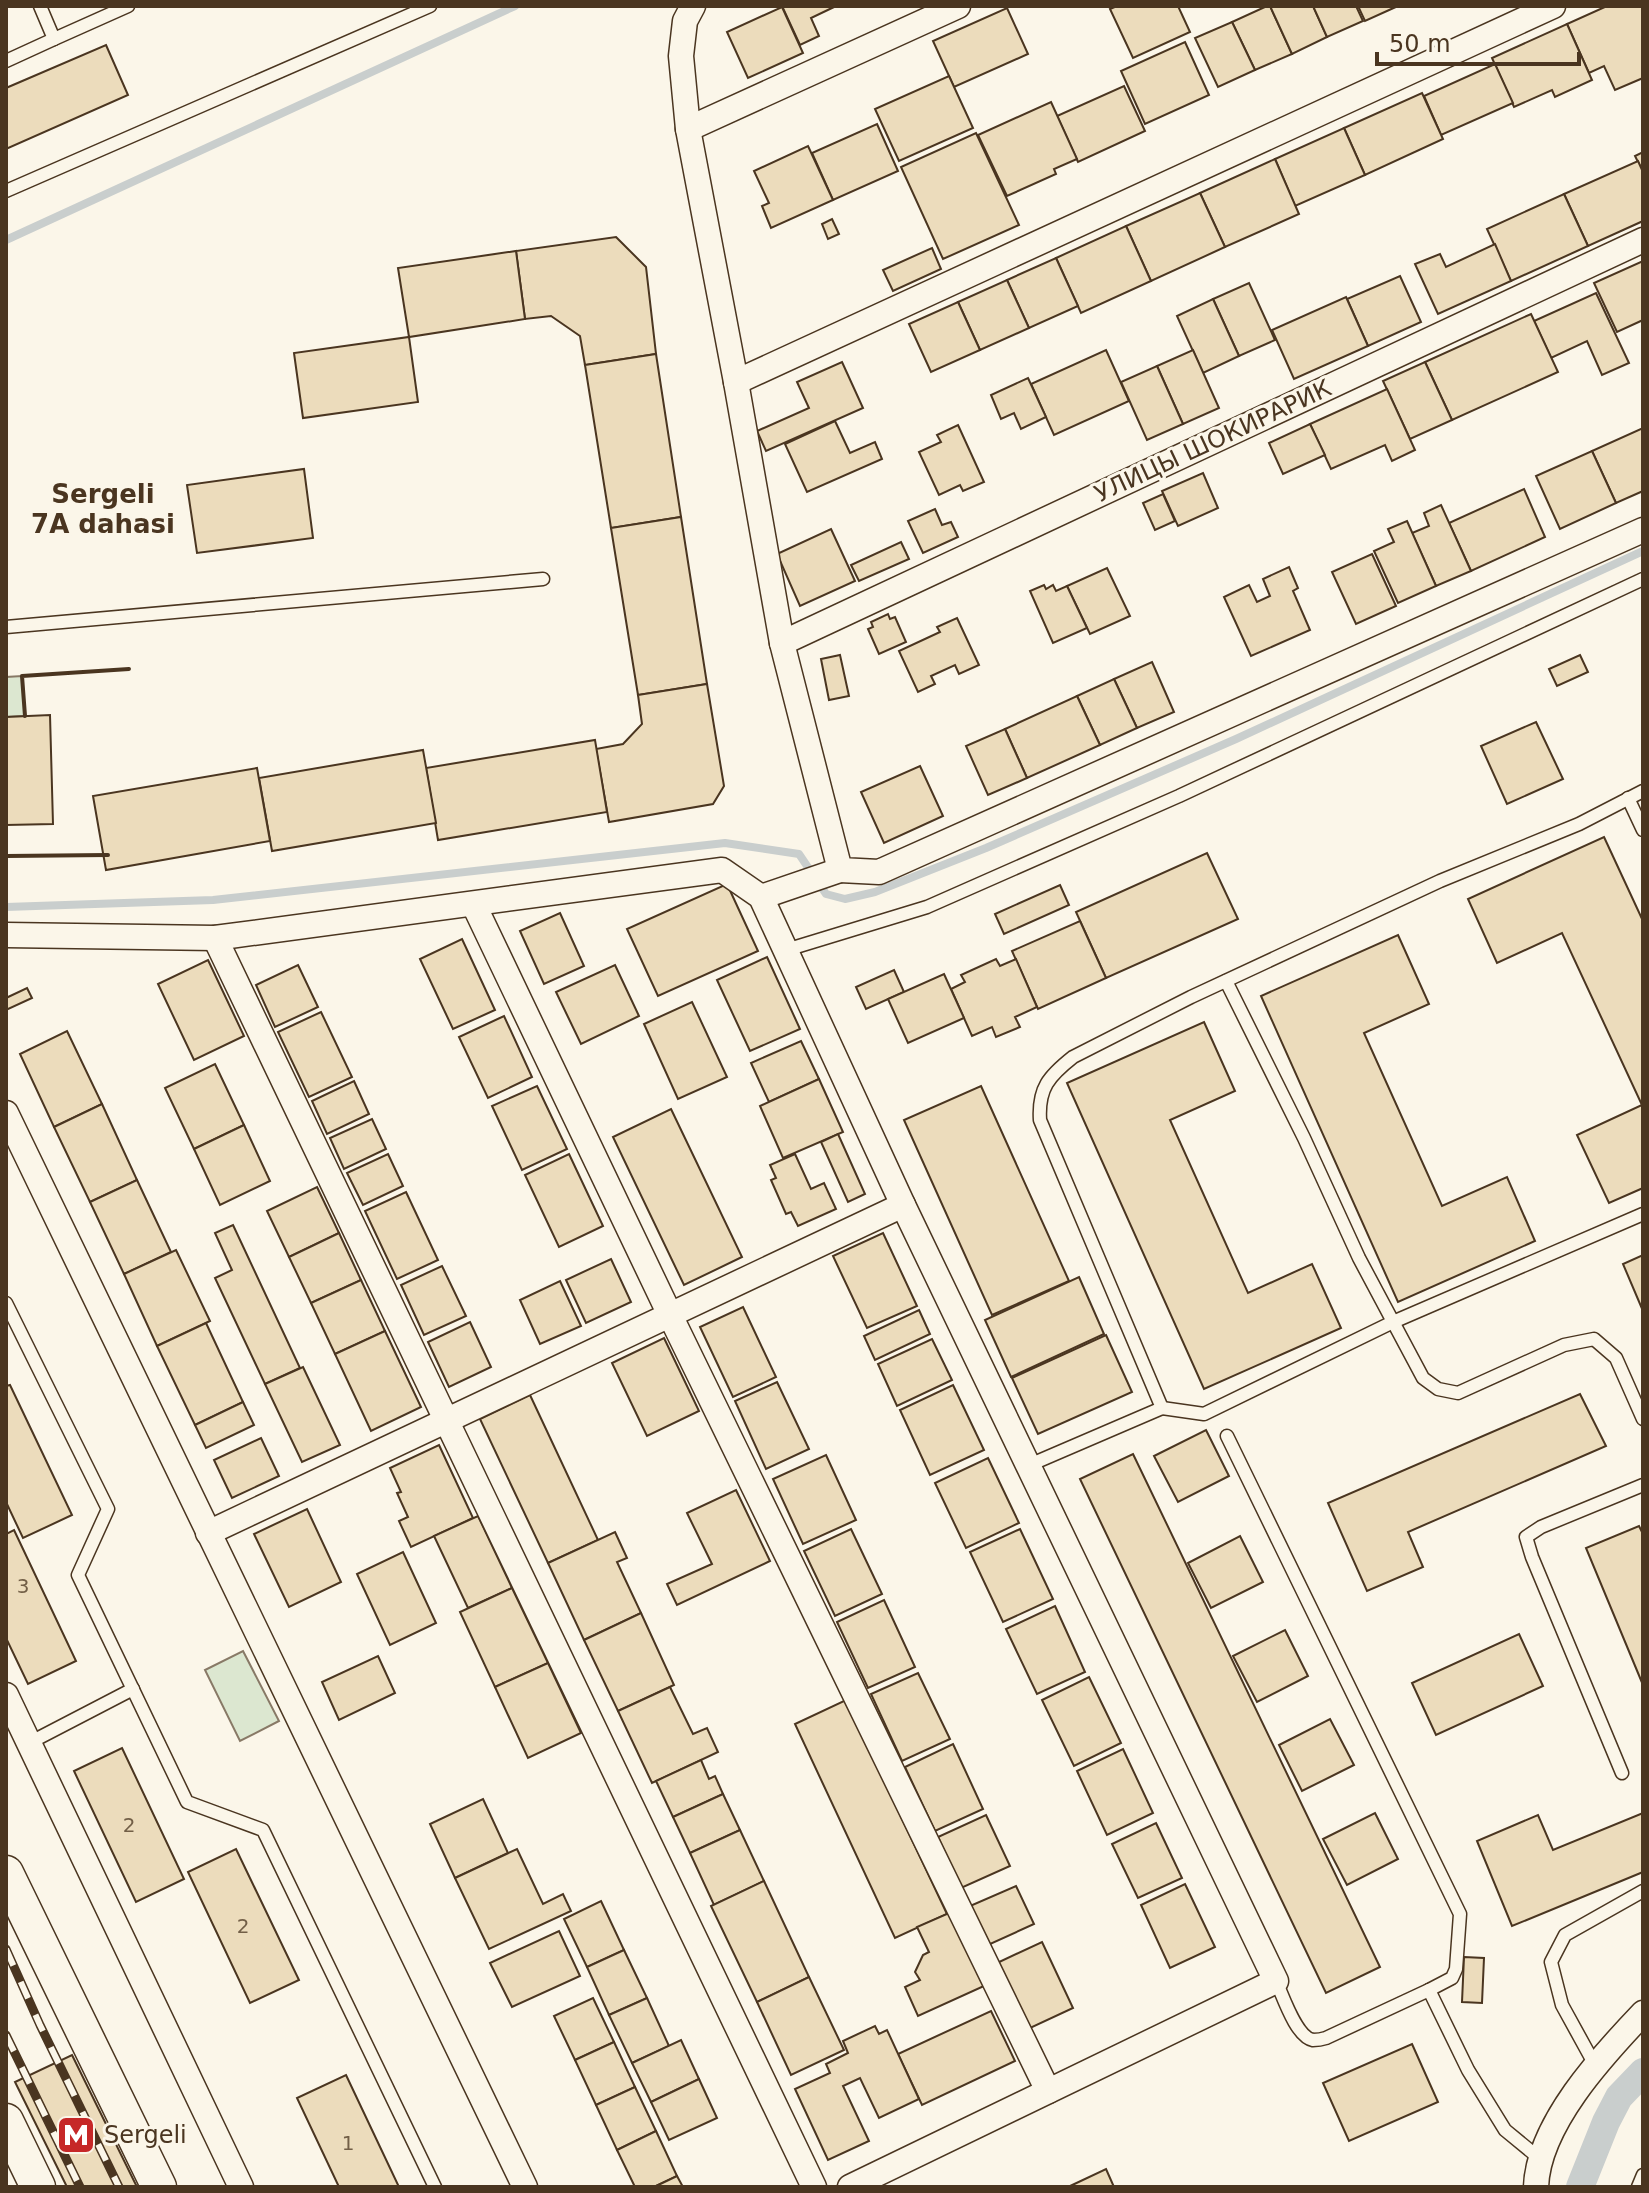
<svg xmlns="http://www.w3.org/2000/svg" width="1649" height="2193" viewBox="0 0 1649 2193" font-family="'DejaVu Sans',sans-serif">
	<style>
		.green { fill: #dce7d0; stroke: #887966; stroke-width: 2 }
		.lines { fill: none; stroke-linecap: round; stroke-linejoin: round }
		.stream { stroke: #c9cecd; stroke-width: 8 }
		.canal { stroke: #c9cecd; stroke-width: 28 }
		.building { fill: #ecdcbc; stroke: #4a3520; stroke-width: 2 }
		.lane-casing { stroke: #4a3520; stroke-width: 15 }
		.street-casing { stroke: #4a3520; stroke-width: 27 }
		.secondary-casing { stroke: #4a3520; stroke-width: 37 }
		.lane { stroke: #fbf6e9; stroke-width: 12 }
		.street { stroke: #fbf6e9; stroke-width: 24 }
		.secondary { stroke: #fbf6e9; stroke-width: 34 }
		.rail-casing { stroke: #4a3520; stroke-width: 9 }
		.rail { stroke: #fbf6e9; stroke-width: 6; stroke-dasharray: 18; stroke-linecap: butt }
		.wall { stroke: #4a3520; stroke-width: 4 }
		.labels { text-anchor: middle; stroke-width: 6; stroke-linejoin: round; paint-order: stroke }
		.number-label { font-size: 20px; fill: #725f47 }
		.street-label { font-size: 24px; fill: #4a3520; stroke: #fbf6e9 }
		.poi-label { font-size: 24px; fill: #4a3520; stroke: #fbf6e9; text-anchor: start }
		.neighbourhood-label { font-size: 26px; font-weight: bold; fill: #4a3520; stroke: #fbf6e9 }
	</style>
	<rect width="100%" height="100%" fill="#fbf6e9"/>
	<g class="green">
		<path d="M22,676L25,716L6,717V677Z"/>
		<path d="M243,1651L279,1721L240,1741L205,1670Z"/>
	</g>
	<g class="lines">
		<g class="stream">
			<path d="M6,240L515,6"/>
			<path d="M6,907L213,900L725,843L799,854L826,894L845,899L875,892L986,848L1236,739L1643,551"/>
		</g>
		<path class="canal" d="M1580,2187L1606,2122L1619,2097L1643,2072"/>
	</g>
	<g class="building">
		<path d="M782,6H834V7L811,18L819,36L800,45Z"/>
		<path d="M1117,6H1178L1190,32L1133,58L1110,9Z"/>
		<path d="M1267,6H1270L1292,54L1255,70L1232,22Z"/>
		<path d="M1270,6H1313L1327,37L1292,54Z"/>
		<path d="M1313,6H1356L1363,21L1327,37Z"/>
		<path d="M1358,6H1398L1365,21Z"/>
		<path d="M1607,6H1643V78L1615,90L1604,66L1589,73L1567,24Z"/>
		<path d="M782,7L803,53L748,78L727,32Z"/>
		<path d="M1007,8L1028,54L954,87L933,41Z"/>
		<path d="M1232,22L1255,70L1218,87L1195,38Z"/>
		<path d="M1567,24L1592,80L1555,97L1552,90L1514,107L1492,58Z"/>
		<path d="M1185,42L1209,95L1145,124L1121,71Z"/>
		<path d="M106,45L128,95L6,149V88Z"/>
		<path d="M1495,64L1513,103L1441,135L1424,96Z"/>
		<path d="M949,76L973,128L899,161L875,109Z"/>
		<path d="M1124,86L1145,131L1078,162L1057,116Z"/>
		<path d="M1422,93L1443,139L1365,175L1344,128Z"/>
		<path d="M1051,102L1077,159L1054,169L1056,174L1007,196L978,135Z"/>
		<path d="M877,124L898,171L833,200L812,153Z"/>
		<path d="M1344,128L1365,175L1295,206L1275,159Z"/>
		<path d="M976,133L1019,225L943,259L901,167Z"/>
		<path d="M808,146L833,200L771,228L762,206L769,203L754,171Z"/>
		<path d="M1643,152V172L1635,156Z"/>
		<path d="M1275,159L1299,214L1225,247L1200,193Z"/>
		<path d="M1638,161L1643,172V221L1588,246L1564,194Z"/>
		<path d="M1200,193L1225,247L1151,281L1126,226Z"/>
		<path d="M1564,194L1588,246L1511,281L1487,229Z"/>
		<path d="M832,219L839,234L828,239L822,224Z"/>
		<path d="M1126,226L1151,281L1081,313L1056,258Z"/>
		<path d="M616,237L646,267L656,354L585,365L580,336L551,316L525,319L516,251Z"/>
		<path d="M1495,244L1511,281L1438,314L1415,264L1440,254L1446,267Z"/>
		<path d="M932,248L941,269L893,291L883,270Z"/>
		<path d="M516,251L525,319L409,337L398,268Z"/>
		<path d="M1056,258L1078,306L1029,328L1007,280Z"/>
		<path d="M1643,261V320L1617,332L1594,283Z"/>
		<path d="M1400,276L1421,322L1368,346L1347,299Z"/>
		<path d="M1007,280L1029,328L980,350L958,302Z"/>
		<path d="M1249,283L1275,340L1239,356L1213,299Z"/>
		<path d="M1596,293L1629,363L1602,375L1587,341L1551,358L1534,321Z"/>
		<path d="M1346,297L1368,346L1294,379L1272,330Z"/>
		<path d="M1213,299L1239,356L1203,373L1177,316Z"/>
		<path d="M958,302L980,350L931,372L909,324Z"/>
		<path d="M1531,314L1558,372L1452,420L1425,362Z"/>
		<path d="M409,337L418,402L303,418L294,353Z"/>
		<path d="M1106,350L1129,401L1054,435L1031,384Z"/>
		<path d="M1193,350L1219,408L1183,424L1157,366Z"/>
		<path d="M656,354L681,517L611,528L585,365Z"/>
		<path d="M842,362L863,408L766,451L757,431L809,408L797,382Z"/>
		<path d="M1425,362L1452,420L1410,439L1383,381Z"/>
		<path d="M1157,366L1183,424L1147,440L1121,382Z"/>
		<path d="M1028,378L1046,417L1021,429L1014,413L1001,419L991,395Z"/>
		<path d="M1387,389L1415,450L1392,461L1385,445L1331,469L1310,424Z"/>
		<path d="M835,421L850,453L875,442L882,459L807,492L785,444Z"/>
		<path d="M1310,424L1325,455L1283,474L1269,443Z"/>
		<path d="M958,425L984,482L963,491L960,485L939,495L919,452L941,442L937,435Z"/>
		<path d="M1643,428V491L1616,503L1592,451Z"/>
		<path d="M1592,451L1616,503L1560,529L1536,476Z"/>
		<path d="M304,469L313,538L197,553L187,485Z"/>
		<path d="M1203,473L1218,508L1178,526L1162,491Z"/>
		<path d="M1524,489L1545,537L1471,571L1449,523Z"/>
		<path d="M1163,494L1175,521L1155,530L1143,503Z"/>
		<path d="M1441,505L1471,571L1436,586L1412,533L1429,526L1424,513Z"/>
		<path d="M935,509L942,525L951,522L958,537L923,553L908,521Z"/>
		<path d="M681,517L707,684L638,695L611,528Z"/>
		<path d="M1407,521L1436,586L1398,603L1374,551L1394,542L1388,529Z"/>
		<path d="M831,529L855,581L800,606L777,554Z"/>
		<path d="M901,542L909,559L859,581L851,565Z"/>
		<path d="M1372,554L1396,606L1356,624L1332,572Z"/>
		<path d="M1289,567L1298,588L1293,591L1310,630L1251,656L1224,597L1249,585L1257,602L1270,596L1263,579Z"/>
		<path d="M1107,568L1130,616L1090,634L1067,586Z"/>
		<path d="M1044,585L1046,589L1053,585L1056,591L1067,586L1087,628L1053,643L1030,591Z"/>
		<path d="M888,614L890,619L895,617L906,642L879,654L868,629L873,627L871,622Z"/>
		<path d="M957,618L979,665L959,674L955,665L931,676L935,684L918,692L899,651L940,632L937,627Z"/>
		<path d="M840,655L849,696L829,700L821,659Z"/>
		<path d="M1580,655L1588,672L1557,686L1549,669Z"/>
		<path d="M1152,662L1174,712L1137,728L1114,679Z"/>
		<path d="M1114,679L1137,728L1100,745L1077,696Z"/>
		<path d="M707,684L724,786L713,804L609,822L596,749L623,744L642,724L638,695Z"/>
		<path d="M1077,696L1100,745L1027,778L1005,729Z"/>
		<path d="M50,715L53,824L6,825V717Z"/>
		<path d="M1536,722L1563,779L1507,804L1481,746Z"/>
		<path d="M1005,729L1027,778L988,795L966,746Z"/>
		<path d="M595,740L607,812L438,840L426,768Z"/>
		<path d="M423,750L436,823L272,851L259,778Z"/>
		<path d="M920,766L943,816L884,843L861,792Z"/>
		<path d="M257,768L270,841L106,870L93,796Z"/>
		<path d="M1604,837L1643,921V1188L1609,1203L1577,1135L1642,1105L1562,933L1497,963L1468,899Z"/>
		<path d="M1207,853L1238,919L1106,978L1076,912Z"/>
		<path d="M727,884L758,951L658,996L627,929Z"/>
		<path d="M1060,885L1069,905L1004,934L995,914Z"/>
		<path d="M560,913L584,966L544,984L520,931Z"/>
		<path d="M1080,921L1106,978L1038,1009L1012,951Z"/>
		<path d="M1398,935L1429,1004L1364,1033L1442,1206L1507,1177L1535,1241L1398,1302L1261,996Z"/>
		<path d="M462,939L495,1010L453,1029L420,959Z"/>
		<path d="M767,957L800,1029L750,1051L717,980Z"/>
		<path d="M996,959L1000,966L1016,959L1037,1007L1015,1017L1020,1027L996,1037L992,1027L972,1036L951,989L965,982L961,975Z"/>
		<path d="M208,960L244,1036L194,1060L158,984Z"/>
		<path d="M298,965L318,1007L275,1027L256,985Z"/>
		<path d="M615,965L639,1016L581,1044L556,992Z"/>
		<path d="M894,970L904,992L866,1009L856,987Z"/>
		<path d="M944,974L964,1018L908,1043L888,999Z"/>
		<path d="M27,988L32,998L6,1010V998Z"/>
		<path d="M692,1002L727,1077L678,1099L644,1024Z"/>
		<path d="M321,1012L352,1077L309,1097L278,1032Z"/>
		<path d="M504,1016L532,1077L488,1098L459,1037Z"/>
		<path d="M1204,1022L1235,1091L1170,1120L1248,1293L1312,1264L1341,1328L1204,1389L1067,1083Z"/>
		<path d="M67,1031L102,1104L54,1127L20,1054Z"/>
		<path d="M801,1041L819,1079L769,1102L751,1063Z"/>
		<path d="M215,1064L244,1125L194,1149L165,1088Z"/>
		<path d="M819,1079L843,1132L783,1158L760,1106Z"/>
		<path d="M354,1081L369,1114L327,1134L312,1101Z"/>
		<path d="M537,1086L567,1149L522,1170L492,1106Z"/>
		<path d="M981,1086L1069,1281L992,1315L904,1120Z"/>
		<path d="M102,1104L137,1180L90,1202L54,1127Z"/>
		<path d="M671,1109L742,1257L684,1285L613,1137Z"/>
		<path d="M372,1119L386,1149L344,1169L330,1138Z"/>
		<path d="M244,1125L270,1181L220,1205L194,1149Z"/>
		<path d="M838,1134L865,1194L848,1202L821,1142Z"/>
		<path d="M388,1154L403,1186L363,1205L347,1173Z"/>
		<path d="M569,1154L603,1226L559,1247L525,1175Z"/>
		<path d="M795,1154L811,1189L824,1183L836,1209L798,1226L791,1212L786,1214L771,1180L776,1178L770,1165Z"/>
		<path d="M137,1180L171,1252L124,1274L90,1202Z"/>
		<path d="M317,1187L339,1233L289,1257L267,1211Z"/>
		<path d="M406,1192L438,1260L397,1279L365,1211Z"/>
		<path d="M233,1225L300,1368L265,1384L215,1278L232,1270L215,1233Z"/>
		<path d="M339,1233L361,1280L311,1303L289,1257Z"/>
		<path d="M883,1233L917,1306L867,1328L833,1256Z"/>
		<path d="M176,1250L210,1321L157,1346L124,1274Z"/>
		<path d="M1643,1255V1311L1623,1264Z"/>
		<path d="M611,1259L631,1302L586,1323L566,1280Z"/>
		<path d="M442,1266L466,1316L424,1335L401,1285Z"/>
		<path d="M1079,1277L1104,1334L1011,1377L985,1320Z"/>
		<path d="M361,1280L385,1331L335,1354L311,1303Z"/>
		<path d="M560,1281L581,1326L540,1344L520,1300Z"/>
		<path d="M743,1307L776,1377L733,1397L700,1327Z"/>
		<path d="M919,1310L930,1334L875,1360L864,1336Z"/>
		<path d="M470,1322L491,1367L449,1387L428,1342Z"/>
		<path d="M206,1323L243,1402L195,1425L157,1346Z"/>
		<path d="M385,1331L421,1407L371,1431L335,1354Z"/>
		<path d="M1106,1335L1132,1392L1038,1434L1012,1378Z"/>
		<path d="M664,1338L699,1411L647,1436L612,1363Z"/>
		<path d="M932,1339L952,1380L897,1406L878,1364Z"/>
		<path d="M303,1367L340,1445L302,1462L265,1384Z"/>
		<path d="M777,1382L809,1449L766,1469L735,1401Z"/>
		<path d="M10,1385L72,1515L23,1538L6,1502V1386Z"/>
		<path d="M953,1385L984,1450L930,1475L900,1410Z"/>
		<path d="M1580,1394L1606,1446L1408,1532L1423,1567L1367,1591L1328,1503Z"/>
		<path d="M530,1395L598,1540L548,1563L480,1419Z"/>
		<path d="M243,1402L254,1425L206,1448L195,1425Z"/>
		<path d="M1206,1430L1229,1476L1178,1502L1154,1456Z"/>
		<path d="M261,1438L279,1476L232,1498L214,1460Z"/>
		<path d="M439,1445L473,1518L411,1547L399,1521L408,1517L397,1493L401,1492L390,1468Z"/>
		<path d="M1133,1454L1380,1967L1326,1993L1080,1479Z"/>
		<path d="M826,1455L856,1520L803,1544L773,1479Z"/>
		<path d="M988,1458L1019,1523L966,1548L935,1483Z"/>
		<path d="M736,1490L770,1561L677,1605L667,1584L712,1564L687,1513Z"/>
		<path d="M307,1509L341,1582L289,1607L254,1534Z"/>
		<path d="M478,1516L512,1588L468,1608L434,1536Z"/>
		<path d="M1639,1526L1643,1534V1685L1586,1548Z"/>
		<path d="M851,1529L882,1594L835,1616L804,1551Z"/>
		<path d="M1020,1529L1053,1599L1003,1622L970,1552Z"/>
		<path d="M14,1530L76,1661L28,1684L6,1638V1534Z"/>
		<path d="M615,1532L627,1558L617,1562L641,1613L584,1640L548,1563Z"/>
		<path d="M1240,1536L1263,1582L1211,1608L1188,1563Z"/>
		<path d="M403,1552L436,1623L390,1645L357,1574Z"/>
		<path d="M512,1588L548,1663L495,1687L460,1612Z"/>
		<path d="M884,1600L915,1667L868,1688L837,1622Z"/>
		<path d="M1055,1606L1085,1672L1037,1694L1006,1629Z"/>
		<path d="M641,1613L674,1685L618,1711L584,1640Z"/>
		<path d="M1285,1630L1308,1676L1257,1702L1233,1656Z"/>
		<path d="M1519,1634L1543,1686L1436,1735L1412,1683Z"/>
		<path d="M378,1656L395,1693L339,1720L322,1682Z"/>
		<path d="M548,1663L581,1733L528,1758L495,1687Z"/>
		<path d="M918,1673L950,1739L902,1761L871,1694Z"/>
		<path d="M1089,1677L1121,1743L1074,1766L1042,1700Z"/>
		<path d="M670,1687L693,1734L707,1728L718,1752L652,1783L618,1711Z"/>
		<path d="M846,1700L947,1914L895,1938L795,1724Z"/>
		<path d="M1330,1719L1354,1765L1302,1791L1279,1745Z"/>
		<path d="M953,1744L983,1809L935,1831L905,1767Z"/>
		<path d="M122,1748L184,1879L136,1902L74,1771Z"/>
		<path d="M1123,1749L1153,1813L1107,1835L1077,1771Z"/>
		<path d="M701,1760L709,1779L715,1776L723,1794L673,1817L656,1781Z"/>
		<path d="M723,1794L740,1830L690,1853L673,1817Z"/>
		<path d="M483,1799L508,1853L455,1878L430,1824Z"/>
		<path d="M1375,1813L1398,1859L1347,1885L1323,1839Z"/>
		<path d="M1643,1813V1872L1512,1926L1477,1841L1538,1815L1553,1850Z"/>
		<path d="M986,1815L1010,1866L961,1888L938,1837Z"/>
		<path d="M1156,1823L1182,1878L1138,1898L1112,1844Z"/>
		<path d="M740,1830L764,1881L714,1905L690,1853Z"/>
		<path d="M236,1849L299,1980L250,2003L188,1872Z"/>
		<path d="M517,1849L543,1904L563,1894L571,1911L489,1949L455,1878Z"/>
		<path d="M764,1881L809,1977L757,2002L711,1906Z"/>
		<path d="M1185,1884L1215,1947L1170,1968L1141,1905Z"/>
		<path d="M1016,1886L1034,1924L988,1945L970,1906Z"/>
		<path d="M601,1901L624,1950L587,1967L564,1919Z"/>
		<path d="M949,1913L984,1986L918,2016L905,1987L920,1980L915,1972L923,1955L929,1952L917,1927Z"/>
		<path d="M559,1931L580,1976L512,2007L490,1963Z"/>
		<path d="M1042,1942L1073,2008L1028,2029L997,1963Z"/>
		<path d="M624,1950L647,1998L609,2015L587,1967Z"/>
		<path d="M1464,1957L1484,1958L1482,2003L1462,2002Z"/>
		<path d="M809,1977L844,2050L791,2075L757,2002Z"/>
		<path d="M593,1998L614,2042L575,2060L554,2016Z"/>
		<path d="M647,1998L669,2046L632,2063L609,2015Z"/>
		<path d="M991,2011L1015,2061L922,2105L898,2054Z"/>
		<path d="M875,2026L879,2034L887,2030L919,2099L879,2118L860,2078L843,2086L869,2141L828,2160L795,2089L830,2073L826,2064L848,2053L843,2041Z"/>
		<path d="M681,2040L699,2079L651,2102L632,2063Z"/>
		<path d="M614,2042L635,2087L596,2105L575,2060Z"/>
		<path d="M1412,2044L1438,2102L1349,2141L1323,2083Z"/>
		<path d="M72,2055L137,2187H67L15,2082Z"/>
		<path d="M346,2075L399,2187H339L297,2098Z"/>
		<path d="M699,2079L717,2118L669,2140L651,2102Z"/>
		<path d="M635,2087L656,2131L617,2150L596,2105Z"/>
		<path d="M656,2131L677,2176L654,2187H635L617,2150Z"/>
		<path d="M1106,2169L1114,2187H1068Z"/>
		<path d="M677,2176L683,2187H654Z"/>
	</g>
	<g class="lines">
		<defs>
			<g id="lane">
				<path d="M54,39L128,6"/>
				<path d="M6,61L54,39L40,6"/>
				<path d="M6,191L430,6"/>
				<path d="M6,627L543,579"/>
				<path d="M1628,798L1643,830"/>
				<path d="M786,950L927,907L1179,796L1643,579"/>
				<path d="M1226,981L1304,1138L1359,1258L1423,1378L1438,1389L1458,1393L1564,1345L1594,1339L1616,1358L1643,1419"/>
				<path d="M6,1303L108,1509L78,1575L187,1802L263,1830L435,2187"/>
				<path d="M1162,1408L1204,1414L1393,1322L1643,1214"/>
				<path d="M1227,1436L1460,1914L1456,1969L1452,1978L1429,1990"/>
				<path d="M1027,1466L1162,1408L1040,1120C1038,1088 1049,1076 1073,1057L1191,997L1440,881L1579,824L1643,791"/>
				<path d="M29,1743L133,1689"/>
				<path d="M1622,1773L1532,1557L1526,1537L1541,1527L1643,1485"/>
				<path d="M1276,1981C1283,1996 1296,2037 1313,2040C1315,2040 1323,2039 1326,2038L1429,1990L1468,2070L1505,2130L1539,2158"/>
				<path d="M1595,2065L1562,2005L1551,1962L1565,1935L1643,1891"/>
				<path d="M1638,2187L1643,2175"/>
			</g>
			<g id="street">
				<path d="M693,6L685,21L681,56L688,129L736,382L782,643L840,870L879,872L1643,530"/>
				<path d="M688,129L958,6"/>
				<path d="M736,382L1553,6"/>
				<path d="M782,643L1643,240"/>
				<path d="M761,897L840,870"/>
				<path d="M474,905L670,1315L1048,2091"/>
				<path d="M6,935L215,938L722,870L761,897L903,1205L1276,1981L850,2187"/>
				<path d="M215,938L814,2187"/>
				<path d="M6,1113L525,2187"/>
				<path d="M208,1533L903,1205"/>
				<path d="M6,1695L241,2187"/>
				<path d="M1536,2187C1538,2125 1602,2056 1643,2013"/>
			</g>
			<g id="secondary">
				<path d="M6,1873L159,2187"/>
				<path d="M6,2121L38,2187"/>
			</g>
		</defs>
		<use href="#lane" class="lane-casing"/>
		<use href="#street" class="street-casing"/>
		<use href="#secondary" class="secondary-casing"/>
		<use href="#lane" class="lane"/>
		<use href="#street" class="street"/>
		<use href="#secondary" class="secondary"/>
		<defs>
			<g id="rail">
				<path d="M6,1949L40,2025L119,2187"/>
				<path d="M6,2035L80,2187"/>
			</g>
		</defs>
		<use href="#rail" class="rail-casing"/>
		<use href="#rail" class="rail"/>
		<g class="wall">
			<path d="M25,716L22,676L129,669"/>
			<path d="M6,856L108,855"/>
		</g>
	</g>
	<defs>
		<symbol id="metro-square" viewBox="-11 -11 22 22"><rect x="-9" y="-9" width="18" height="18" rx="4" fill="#c62828" stroke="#fbf6e9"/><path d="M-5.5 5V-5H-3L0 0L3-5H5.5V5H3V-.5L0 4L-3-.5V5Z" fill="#fff"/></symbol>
	</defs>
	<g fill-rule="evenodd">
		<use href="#metro-square" x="54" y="2113" width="44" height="44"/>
	</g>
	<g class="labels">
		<g class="number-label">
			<text x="23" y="1593">3</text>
			<text x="129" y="1832">2</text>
			<text x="243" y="1933">2</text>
			<text x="348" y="2150">1</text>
		</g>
		<g class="street-label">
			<text transform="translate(1213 441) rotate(-25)" y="8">УЛИЦЫ ШОКИРАРИК</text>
		</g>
		<g class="poi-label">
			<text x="104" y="2143">Sergeli</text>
		</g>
		<g class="neighbourhood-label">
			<text x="103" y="503">Sergeli<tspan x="103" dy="30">7A dahasi</tspan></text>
		</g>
	</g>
	<rect width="1649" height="2193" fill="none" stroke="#4a3520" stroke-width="16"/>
	<path d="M1377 52v12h202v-12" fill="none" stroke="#4a3520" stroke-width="4"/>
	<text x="1389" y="52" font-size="24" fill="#4a3520" stroke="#fbf6e9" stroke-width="6" paint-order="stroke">50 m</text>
</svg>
